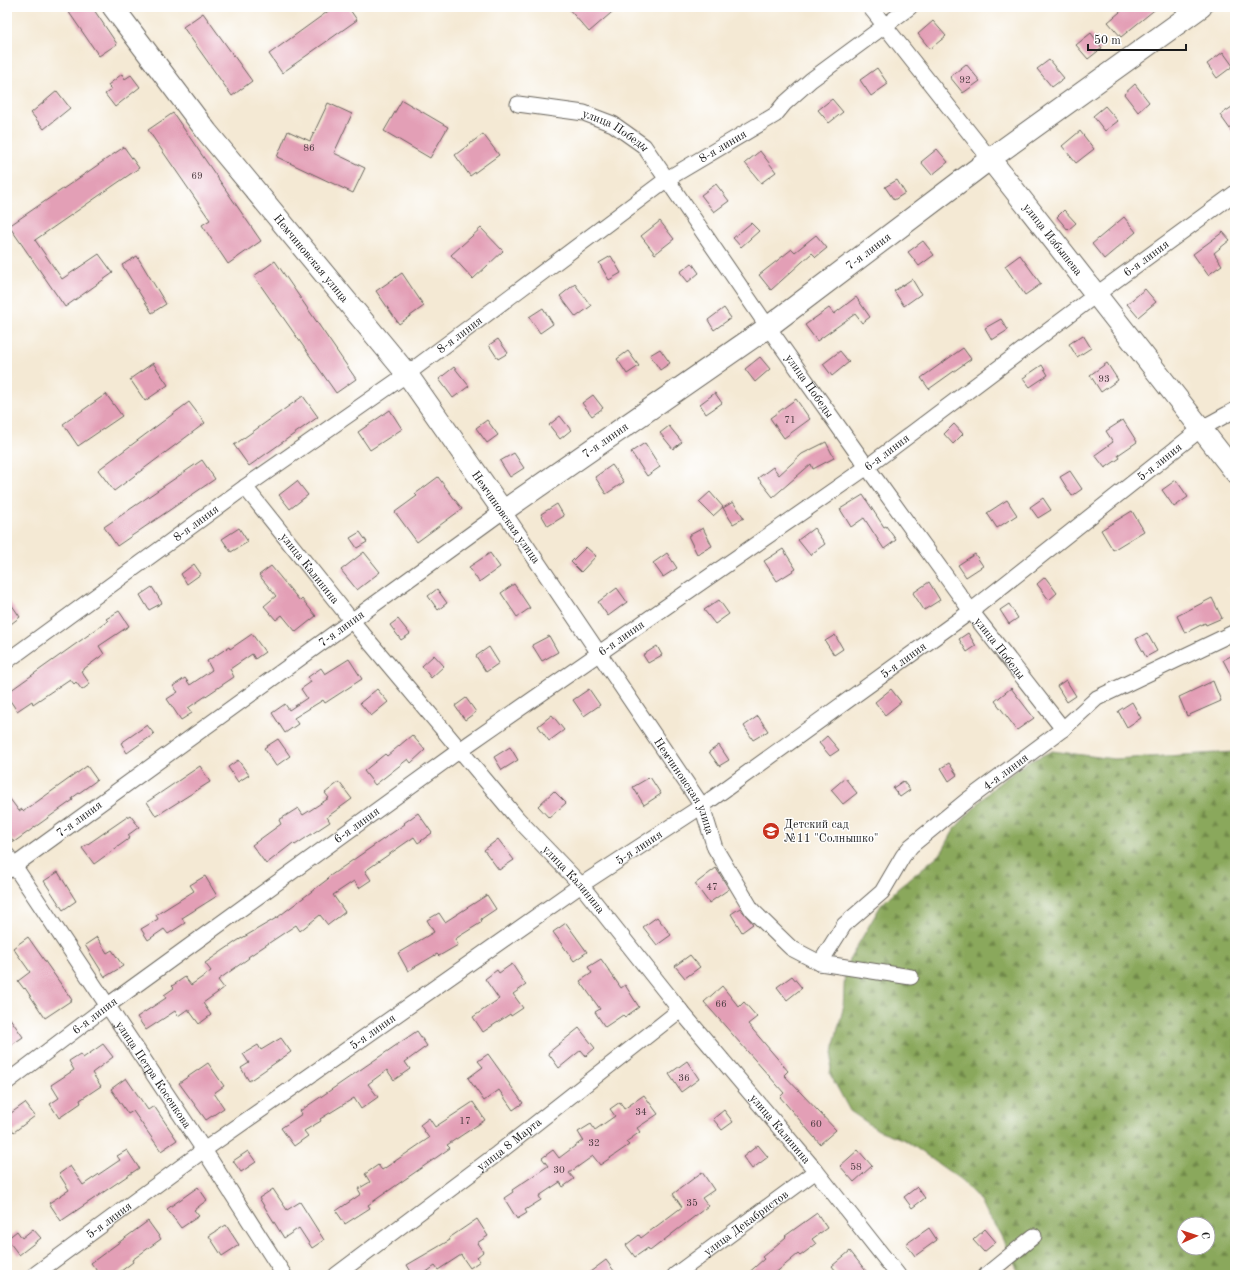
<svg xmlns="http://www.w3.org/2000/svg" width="1242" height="1282" viewBox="0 0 1242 1282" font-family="'Old Standard TT',serif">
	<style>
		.forest { fill: url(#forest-firs); stroke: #53623c; fill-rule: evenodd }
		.building { fill: #e39fb6 }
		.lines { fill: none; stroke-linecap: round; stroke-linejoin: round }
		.minor-casing { stroke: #68645c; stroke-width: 17 }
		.secondary-casing { stroke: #68645c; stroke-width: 23 }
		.minor { stroke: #fff; stroke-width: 15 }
		.secondary { stroke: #fff; stroke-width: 21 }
		.labels { text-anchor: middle; stroke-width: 3; stroke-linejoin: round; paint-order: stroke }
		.number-label { font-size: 10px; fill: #4e3d42 }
		.street-label { font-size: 12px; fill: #1c1c1c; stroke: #fff }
		.poi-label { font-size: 12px; fill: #1c1c1c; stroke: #fff; text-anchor: start }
	</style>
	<defs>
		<pattern id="forest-firs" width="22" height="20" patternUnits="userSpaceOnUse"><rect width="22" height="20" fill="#8aa85b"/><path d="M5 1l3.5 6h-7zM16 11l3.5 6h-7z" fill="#70884a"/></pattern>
	</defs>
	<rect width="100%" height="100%" fill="#fff"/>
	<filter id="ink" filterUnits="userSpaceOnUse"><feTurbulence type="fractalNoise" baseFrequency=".025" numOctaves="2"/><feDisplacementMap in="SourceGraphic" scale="8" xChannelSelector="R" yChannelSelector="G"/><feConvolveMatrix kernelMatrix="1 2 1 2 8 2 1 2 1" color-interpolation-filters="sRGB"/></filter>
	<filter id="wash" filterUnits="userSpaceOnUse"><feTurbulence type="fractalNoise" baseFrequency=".012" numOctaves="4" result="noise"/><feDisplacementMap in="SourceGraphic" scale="16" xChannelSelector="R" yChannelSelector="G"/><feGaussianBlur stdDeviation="0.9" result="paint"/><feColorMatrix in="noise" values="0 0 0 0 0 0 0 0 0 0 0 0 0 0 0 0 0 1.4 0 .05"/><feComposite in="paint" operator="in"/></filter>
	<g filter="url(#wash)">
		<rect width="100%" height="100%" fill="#f4e9d4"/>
		<path class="forest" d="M1052,751L1114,759L1235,752V1275H1022L1017,1269L1000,1234L977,1197L961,1180L905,1140L878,1130L850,1111L830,1074L835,1040L843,1009L845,967L881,905L896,890L942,852L955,828L994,787L1026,763ZM1184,1224H1208V1248H1184Z"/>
		<g id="blocks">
			<g class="building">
				<path d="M74,7H92L117,44L99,56L68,11Z"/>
				<path d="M334,7H348L357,20L282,73L269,54Z"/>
				<path d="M567,7H618L589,32Z"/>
				<path d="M1126,7H1158L1121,37L1108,22Z"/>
				<path d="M203,13L252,81L232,96L183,27Z"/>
				<path d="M933,21L946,36L930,49L918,34Z"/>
				<path d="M1091,33L1102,48L1088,59L1076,45Z"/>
				<path d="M1223,52L1233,66L1217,78L1207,64Z"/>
				<path d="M1049,60L1064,78L1052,87L1037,69Z"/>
				<path d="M966,64L980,81L963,93L950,77Z"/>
				<path d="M877,68L888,84L871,96L860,80Z"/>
				<path d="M122,74L125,79L131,75L140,87L115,107L105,94L111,90L108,85Z"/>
				<path d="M1135,84L1149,102L1138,112L1124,94Z"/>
				<path d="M57,91L70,108L44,129L31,113Z"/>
				<path d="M832,99L843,112L829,123L818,110Z"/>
				<path d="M402,100L448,127L430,158L384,131Z"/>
				<path d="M328,103L352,114L334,153L365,168L353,193L277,157L288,131L310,141Z"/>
				<path d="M1235,105V136L1220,115Z"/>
				<path d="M1105,106L1118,121L1105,131L1093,116Z"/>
				<path d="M173,113L261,241L228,264L202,225L210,220L148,130Z"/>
				<path d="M1080,131L1094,149L1076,163L1062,146Z"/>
				<path d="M483,134L499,155L470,176L455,155Z"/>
				<path d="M124,147L139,168L35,240L62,279L99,254L113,273L65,307L9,226Z"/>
				<path d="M937,149L948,162L932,175L921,162Z"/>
				<path d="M760,151L776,172L761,183L745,163Z"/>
				<path d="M897,180L905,193L894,200L885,187Z"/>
				<path d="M716,184L729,201L714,212L701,195Z"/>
				<path d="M1064,210L1076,223L1068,230L1057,217Z"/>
				<path d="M1124,217L1136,232L1104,259L1092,244Z"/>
				<path d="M660,221L674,239L655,254L641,236Z"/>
				<path d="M751,223L759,231L741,247L733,238Z"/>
				<path d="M481,228L503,251L473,279L451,255Z"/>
				<path d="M1223,232L1230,240L1214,253L1222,265L1208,275L1193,254Z"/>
				<path d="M816,235L827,248L816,257L812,253L771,290L759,275L792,249L795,252Z"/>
				<path d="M923,241L934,255L919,266L908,252Z"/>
				<path d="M1020,255L1041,284L1025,295L1005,266Z"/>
				<path d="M137,256L166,304L152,313L122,265Z"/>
				<path d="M611,256L621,273L609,280L599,263Z"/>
				<path d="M275,261L356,379L336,393L254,276Z"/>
				<path d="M692,263L699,273L688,282L680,272Z"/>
				<path d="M402,273L424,306L399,324L376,291Z"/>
				<path d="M912,279L921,294L904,306L894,291Z"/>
				<path d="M575,284L591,306L576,317L560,296Z"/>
				<path d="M1145,289L1156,302L1138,317L1127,304Z"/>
				<path d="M856,297L870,317L862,323L855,314L817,341L805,325L829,308L834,314Z"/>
				<path d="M543,308L553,324L540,333L529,317Z"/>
				<path d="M724,308L731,318L714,330L708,320Z"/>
				<path d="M1001,319L1008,330L992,340L985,328Z"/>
				<path d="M1083,335L1091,348L1077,357L1069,344Z"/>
				<path d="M498,339L508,353L498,359L489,345Z"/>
				<path d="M963,348L971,359L929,389L921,378Z"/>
				<path d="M660,349L670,363L660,370L650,355Z"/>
				<path d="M628,351L639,366L627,374L617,359Z"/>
				<path d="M840,351L849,362L832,376L823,364Z"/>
				<path d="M760,357L770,369L755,382L745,369Z"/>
				<path d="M153,363L168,385L145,401L130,379Z"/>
				<path d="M1107,363L1118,380L1101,392L1090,375Z"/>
				<path d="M1042,365L1048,375L1030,387L1023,378Z"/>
				<path d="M454,367L469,386L453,398L439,379Z"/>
				<path d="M715,393L722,403L706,414L700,404Z"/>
				<path d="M106,394L122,416L78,446L63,424Z"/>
				<path d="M593,395L603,408L592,416L582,403Z"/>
				<path d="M303,396L318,417L249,466L234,445Z"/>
				<path d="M796,399L810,419L784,438L770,418Z"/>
				<path d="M189,402L205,423L114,491L98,470Z"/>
				<path d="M390,410L402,429L370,450L358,432Z"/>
				<path d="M560,416L571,430L560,439L549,425Z"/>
				<path d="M487,420L498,435L487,443L476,428Z"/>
				<path d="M1123,420L1137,442L1118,455L1120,458L1105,468L1095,455L1113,442L1106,431Z"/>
				<path d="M954,424L963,434L953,444L944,434Z"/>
				<path d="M669,426L682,442L673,449L660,433Z"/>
				<path d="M826,442L834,458L813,469L811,464L773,497L758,478L773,467L779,475L802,454Z"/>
				<path d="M645,443L660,467L647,476L631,452Z"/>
				<path d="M514,453L524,468L510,477L500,461Z"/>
				<path d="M202,460L215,479L117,546L104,527Z"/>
				<path d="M612,465L624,482L606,494L595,477Z"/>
				<path d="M1070,471L1082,489L1072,496L1060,477Z"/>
				<path d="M438,477L462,509L417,542L395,512L417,496L415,494Z"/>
				<path d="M1176,480L1188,497L1174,507L1162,490Z"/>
				<path d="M297,481L308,495L290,509L279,495Z"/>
				<path d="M710,492L723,507L713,516L699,502Z"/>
				<path d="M863,495L884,527L886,526L896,540L884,549L864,518L851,527L840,509Z"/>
				<path d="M1043,498L1051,510L1038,518L1030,507Z"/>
				<path d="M1007,500L1017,515L997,528L987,513Z"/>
				<path d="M733,502L744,518L733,524L723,508Z"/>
				<path d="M557,504L564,516L548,526L541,514Z"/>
				<path d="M1132,511L1144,531L1113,550L1101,530Z"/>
				<path d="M239,528L248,542L231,552L222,539Z"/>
				<path d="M703,528L712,546L697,554L688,536Z"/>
				<path d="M814,528L825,544L810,555L798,540Z"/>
				<path d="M360,532L367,542L357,548L350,538Z"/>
				<path d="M586,547L596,556L581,572L571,562Z"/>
				<path d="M783,549L796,569L777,581L764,561Z"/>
				<path d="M364,552L380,572L357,590L341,570Z"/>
				<path d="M490,553L500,567L479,582L469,567Z"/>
				<path d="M667,553L677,568L663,577L653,563Z"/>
				<path d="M975,554L983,566L966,577L958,565Z"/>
				<path d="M194,564L201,574L187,584L181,574Z"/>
				<path d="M271,566L300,601L302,599L316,616L296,632L282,615L276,620L264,606L276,596L259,575Z"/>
				<path d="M1045,577L1057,593L1049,600L1037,584Z"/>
				<path d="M929,582L940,600L924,610L913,593Z"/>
				<path d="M514,584L530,608L517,617L501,593Z"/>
				<path d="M152,587L162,603L149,610L140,595Z"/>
				<path d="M617,588L627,602L608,616L598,602Z"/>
				<path d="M437,589L447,603L438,610L428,596Z"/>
				<path d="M7,598L20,617L7,627Z"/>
				<path d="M1212,598L1222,618L1206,625L1205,623L1185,633L1177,616Z"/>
				<path d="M719,600L729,614L715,624L704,610Z"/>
				<path d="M1009,604L1018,618L1009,624L1000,610Z"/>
				<path d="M119,611L129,626L99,646L104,654L81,671L90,684L82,690L76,682L74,684L70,679L33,704L32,701L17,711L7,696V693L108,621L106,619Z"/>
				<path d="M398,619L410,634L401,640L390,625Z"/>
				<path d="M968,633L976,646L967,652L959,639Z"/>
				<path d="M1147,633L1157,651L1146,657L1136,639Z"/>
				<path d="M252,634L265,652L255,659L252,654L230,669L234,677L188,708L192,713L181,720L167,699L178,692L173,686L185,678L190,685L212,670L207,661L229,647L230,649Z"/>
				<path d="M835,635L843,649L834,655L825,641Z"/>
				<path d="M549,636L558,652L542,661L532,645Z"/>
				<path d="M657,646L662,655L648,663L643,655Z"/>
				<path d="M489,647L499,663L486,672L476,656Z"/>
				<path d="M1235,654V683L1223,660Z"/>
				<path d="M434,655L444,666L431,678L422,666Z"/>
				<path d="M349,659L362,679L325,703L323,700L294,718L298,724L285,733L272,713L285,704L289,710L307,698L301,689L311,682L308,677L321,668L325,674Z"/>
				<path d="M1066,680L1076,696L1067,702L1057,686Z"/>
				<path d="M1213,681L1221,701L1187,716L1179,697Z"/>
				<path d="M1011,688L1034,718L1017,730L995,701Z"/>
				<path d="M377,689L388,702L371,716L360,703Z"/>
				<path d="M589,689L600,705L584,716L573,700Z"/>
				<path d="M891,689L901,702L885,715L875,702Z"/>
				<path d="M466,698L476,712L465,720L455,706Z"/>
				<path d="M1132,702L1141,718L1127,727L1118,711Z"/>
				<path d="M552,715L564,730L549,741L538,726Z"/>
				<path d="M758,716L768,731L753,740L744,726Z"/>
				<path d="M147,725L154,734L127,753L121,743Z"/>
				<path d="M412,735L425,750L411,763L408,759L375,785L364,771L385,754L387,756Z"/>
				<path d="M827,736L839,750L830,756L819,743Z"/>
				<path d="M278,739L290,756L276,766L264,748Z"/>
				<path d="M719,745L729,760L719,766L709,752Z"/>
				<path d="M510,747L518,760L502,770L494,757Z"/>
				<path d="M238,760L249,775L238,782L228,767Z"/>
				<path d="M949,763L957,775L949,781L941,768Z"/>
				<path d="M87,766L97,780L72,798L73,800L14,842L7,832V795L19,811L22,809L24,811Z"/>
				<path d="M200,766L210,782L156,816L147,802Z"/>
				<path d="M650,777L661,794L644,805L633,787Z"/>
				<path d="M845,778L857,793L843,804L831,790Z"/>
				<path d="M903,781L910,790L900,797L893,788Z"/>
				<path d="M339,782L352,799L327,817L330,822L295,845L293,843L266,864L252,845L281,824L279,820L298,808L303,815L329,798L325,793Z"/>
				<path d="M554,791L566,803L549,818L538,806Z"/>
				<path d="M418,813L432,833L418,843L414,837L365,871L371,880L359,888L354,881L333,895L345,912L328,925L320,915L300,931L296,925L248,957L249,958L218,980L224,988L203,1003L211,1015L199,1024L188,1009L178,1016L175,1011L146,1030L137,1017L166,998L164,995L174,988L172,986L185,977L191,985L211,971L205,963L237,941L278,917L328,879L327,878L405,824L404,823Z"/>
				<path d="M130,815L139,827L128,835L130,838L94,864L82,848Z"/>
				<path d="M498,839L514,860L499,870L484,850Z"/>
				<path d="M716,868L729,889L709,903L695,884Z"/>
				<path d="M58,872L76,901L63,910L44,881Z"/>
				<path d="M205,876L217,896L182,918L185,923L168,934L164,929L148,940L141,929L158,919L156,915L194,891L190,885Z"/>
				<path d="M487,895L496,909L481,919L482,922L455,939L458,945L439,956L437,954L408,971L398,953L434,932L427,920L439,913L445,922Z"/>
				<path d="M740,908L753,924L742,932L731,914Z"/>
				<path d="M657,917L671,935L657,945L643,927Z"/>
				<path d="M566,923L587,952L574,961L553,932Z"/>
				<path d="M28,937L72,1000L45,1018L25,988L24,989L18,981L30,972L13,948Z"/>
				<path d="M97,937L107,953L112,950L123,966L105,977L85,945Z"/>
				<path d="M690,955L700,967L685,978L675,966Z"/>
				<path d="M601,959L621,988L625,985L639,1007L625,1017L623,1015L605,1027L595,1012L600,1009L580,981L592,973L588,967Z"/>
				<path d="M512,964L526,985L513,994L523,1008L511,1016L510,1014L483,1032L473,1017L499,999L485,979L497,970L499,973Z"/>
				<path d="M792,976L802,988L787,1000L777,987Z"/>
				<path d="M722,986L739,1007L744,1002L757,1017L748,1024L788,1071L784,1075L836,1130L820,1144L780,1097L784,1093L704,1002Z"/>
				<path d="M7,1014L23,1037L7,1048Z"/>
				<path d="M579,1028L595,1048L586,1056L581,1050L559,1068L548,1053Z"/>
				<path d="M417,1031L427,1046L405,1062L410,1069L394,1080L387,1070L368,1084L378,1097L361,1109L354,1098L320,1119L321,1121L304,1131L308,1136L294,1146L281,1128L302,1114L300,1111Z"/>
				<path d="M281,1038L291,1052L249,1081L241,1068L249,1063L243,1054L258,1045L261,1050Z"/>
				<path d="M103,1044L113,1057L92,1073L101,1086L80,1100L81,1103L59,1118L50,1104L59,1098L51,1085L74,1070L69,1061L80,1054L83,1058Z"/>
				<path d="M488,1054L523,1103L513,1110L499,1090L484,1101L468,1078L483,1067L478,1061Z"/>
				<path d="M687,1061L699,1079L681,1092L669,1074Z"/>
				<path d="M208,1063L224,1086L214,1093L224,1108L206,1120L179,1083Z"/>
				<path d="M126,1078L148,1110L154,1106L177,1140L161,1151L133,1111L128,1114L111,1089Z"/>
				<path d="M644,1095L658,1114L637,1128L640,1132L626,1142L629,1145L600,1165L593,1156L569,1173L574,1179L563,1187L560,1182L539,1196L541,1200L525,1210L527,1213L517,1219L504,1198L513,1192L512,1190L548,1166L542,1158L553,1150L559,1158L583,1140L578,1132L591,1124L595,1130L615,1116L610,1109L620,1102L624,1109Z"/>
				<path d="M473,1102L485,1120L447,1145L450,1148L368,1205L370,1208L345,1224L336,1211L361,1194L358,1189L370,1182L365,1174L378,1165L382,1170L429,1138L420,1125L429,1118L435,1127Z"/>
				<path d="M25,1103L35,1116L14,1132L7,1123V1116Z"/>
				<path d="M724,1110L733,1122L722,1130L713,1119Z"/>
				<path d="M758,1145L768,1157L752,1169L743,1157Z"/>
				<path d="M127,1150L139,1168L61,1221L49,1203L69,1190L59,1174L70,1166L83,1185L120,1160L117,1156Z"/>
				<path d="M858,1150L872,1166L854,1182L840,1166Z"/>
				<path d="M248,1151L256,1162L241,1172L233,1161Z"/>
				<path d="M702,1172L714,1190L702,1198L708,1206L650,1251L648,1248L635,1257L626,1245L639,1235L641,1238L682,1207L673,1194Z"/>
				<path d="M198,1187L207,1200L194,1210L199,1216L181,1228L167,1209Z"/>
				<path d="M917,1187L925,1198L912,1208L904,1197Z"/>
				<path d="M273,1189L287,1210L300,1202L324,1240L312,1248L299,1228L284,1238L259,1198Z"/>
				<path d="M817,1213L827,1228L812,1239L816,1244L800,1256L798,1254L773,1275H746L764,1259L762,1257L786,1237L785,1236Z"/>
				<path d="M477,1219L488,1236L477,1243L483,1252L477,1257L480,1261L470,1268L461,1255L438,1270L435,1266L422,1275H413L407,1265L450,1240L449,1238Z"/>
				<path d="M148,1221L161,1239L132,1260L133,1262L116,1275H100L91,1263Z"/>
				<path d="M226,1225L239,1245L222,1256L209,1236Z"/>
				<path d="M929,1228L937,1240L915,1256L906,1244Z"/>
				<path d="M33,1229L41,1238L19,1255L7,1239L17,1231L22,1238Z"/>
				<path d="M985,1229L996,1242L984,1252L973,1240Z"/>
				<path d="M850,1251L869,1275H839L832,1266Z"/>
				<path d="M606,1260L617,1275H586Z"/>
			</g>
		</g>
	</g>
	<g filter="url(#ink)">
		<use href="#blocks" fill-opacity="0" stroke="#68645c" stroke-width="1"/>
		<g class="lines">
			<defs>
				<g id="minor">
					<path d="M870,7L990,159"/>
					<path id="s1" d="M518,104L584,113L613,124L644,146L768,327L867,467L971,611L1063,729"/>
					<path id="s2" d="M245,487L352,621L517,818L581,885L680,1010L816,1171L898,1275"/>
					<path id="s3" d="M7,661L245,487L407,374L667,179L775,115L784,104L811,80L910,7"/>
					<path id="s4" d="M7,855L204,1150L284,1275"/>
					<path id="s5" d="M7,871L503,511L702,806L715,848L752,910L791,948L820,963L911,977"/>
					<path id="s6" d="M820,963L844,925L882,892L903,856L911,846L966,801L1063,729L1097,698L1235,632"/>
					<path id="s7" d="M7,1082L107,1006L460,750L867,467L1097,294L1235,193"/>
					<path id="s8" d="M34,1275L204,1150L581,885L702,806L971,611L1202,428L1235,410"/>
					<path id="s9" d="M336,1275L497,1154L680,1010"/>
					<path id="s10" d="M675,1275L816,1171"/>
					<path d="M986,1275L1034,1236"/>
				</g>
				<g id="secondary">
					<path id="s11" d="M113,7L207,132L407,374L503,511L768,327L990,159L1201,7"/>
					<path id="s12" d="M990,159L1235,472"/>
				</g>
			</defs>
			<use href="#minor" class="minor-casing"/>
			<use href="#secondary" class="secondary-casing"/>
			<use href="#minor" class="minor"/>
			<use href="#secondary" class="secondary"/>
		</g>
	</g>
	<defs>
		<symbol id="school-disc" viewBox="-11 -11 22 22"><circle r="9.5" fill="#c8321e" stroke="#fff"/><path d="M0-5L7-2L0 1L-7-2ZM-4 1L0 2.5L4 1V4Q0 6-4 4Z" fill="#fff"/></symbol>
	</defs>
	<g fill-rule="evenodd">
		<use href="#school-disc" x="761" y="821" width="20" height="20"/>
	</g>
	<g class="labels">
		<g class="number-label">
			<text x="965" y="83">92</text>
			<text x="309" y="151">86</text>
			<text x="197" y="179">69</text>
			<text x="1104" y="382">93</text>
			<text x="790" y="423">71</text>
			<text x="712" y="890">47</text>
			<text x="721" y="1007">66</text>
			<text x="684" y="1081">36</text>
			<text x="641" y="1115">34</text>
			<text x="465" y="1124">17</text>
			<text x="816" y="1127">60</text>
			<text x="594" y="1146">32</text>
			<text x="856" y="1170">58</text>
			<text x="559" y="1173">30</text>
			<text x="692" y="1206">35</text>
		</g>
		<g class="street-label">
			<text dy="4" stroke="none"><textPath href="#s1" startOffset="103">улица Победы</textPath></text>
			<text dy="4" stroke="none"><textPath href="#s3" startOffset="882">8-я линия</textPath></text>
			<text dy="4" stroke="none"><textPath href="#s12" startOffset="102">улица Избышева</textPath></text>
			<text dy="4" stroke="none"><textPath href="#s11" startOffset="1086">7-я линия</textPath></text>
			<text dy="4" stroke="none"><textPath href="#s11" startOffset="320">Немчиновская улица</textPath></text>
			<text dy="4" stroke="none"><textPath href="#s7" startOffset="1406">6-я линия</textPath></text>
			<text dy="4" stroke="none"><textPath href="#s3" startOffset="558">8-я линия</textPath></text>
			<text dy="4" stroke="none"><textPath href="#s1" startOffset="427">улица Победы</textPath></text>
			<text dy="4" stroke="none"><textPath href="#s11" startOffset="762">7-я линия</textPath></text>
			<text dy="4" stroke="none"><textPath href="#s7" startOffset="1082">6-я линия</textPath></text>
			<text dy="4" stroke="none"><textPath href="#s8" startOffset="1389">5-я линия</textPath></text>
			<text transform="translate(506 517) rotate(55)" y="4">Немчиновская улица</text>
			<text dy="4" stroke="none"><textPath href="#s3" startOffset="234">8-я линия</textPath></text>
			<text dy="4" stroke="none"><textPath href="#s2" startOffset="104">улица Калинина</textPath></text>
			<text dy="4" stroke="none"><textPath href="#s5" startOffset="413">7-я линия</textPath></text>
			<text dy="4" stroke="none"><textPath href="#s7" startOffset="758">6-я линия</textPath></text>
			<text dy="4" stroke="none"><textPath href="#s1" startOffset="751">улица Победы</textPath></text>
			<text dy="4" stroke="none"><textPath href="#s8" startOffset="1065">5-я линия</textPath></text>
			<text dy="4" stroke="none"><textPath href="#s6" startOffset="270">4-я линия</textPath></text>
			<text dy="4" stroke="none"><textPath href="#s5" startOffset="943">Немчиновская улица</textPath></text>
			<text dy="4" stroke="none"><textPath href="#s5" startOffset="89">7-я линия</textPath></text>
			<text dy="4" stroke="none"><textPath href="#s7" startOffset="434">6-я линия</textPath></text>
			<text dy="4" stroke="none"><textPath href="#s8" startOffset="741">5-я линия</textPath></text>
			<text dy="4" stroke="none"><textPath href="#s2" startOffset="512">улица Калинина</textPath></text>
			<text dy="4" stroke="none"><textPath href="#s7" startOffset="110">6-я линия</textPath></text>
			<text dy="4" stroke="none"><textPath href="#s8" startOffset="417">5-я линия</textPath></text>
			<text dy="4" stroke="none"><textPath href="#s4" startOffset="264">улица Петра Косенкова</textPath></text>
			<text dy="4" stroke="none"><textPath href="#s2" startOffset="836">улица Калинина</textPath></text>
			<text dy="4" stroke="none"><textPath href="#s9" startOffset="217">улица 8 Марта</textPath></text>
			<text dy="4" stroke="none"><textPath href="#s8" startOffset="93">5-я линия</textPath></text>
			<text dy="4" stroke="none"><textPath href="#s10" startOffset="88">улица Декабристов</textPath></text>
		</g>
		<g class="poi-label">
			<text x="784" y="828">Детский сад<tspan x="784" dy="14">№11 "Солнышко"</tspan></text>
		</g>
	</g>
	<rect width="1242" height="1282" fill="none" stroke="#fff" stroke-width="24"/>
	<g transform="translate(1196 1236) rotate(87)"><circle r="19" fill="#ffffff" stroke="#a4a4a4"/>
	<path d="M0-3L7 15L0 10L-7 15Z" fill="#c8321e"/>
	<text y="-6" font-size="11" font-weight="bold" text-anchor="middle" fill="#1c1c1c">С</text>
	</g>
	<path d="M1088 44v6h98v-6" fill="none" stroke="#1c1c1c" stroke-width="2"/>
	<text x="1094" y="44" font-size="12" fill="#1c1c1c" stroke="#ffffff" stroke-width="3" paint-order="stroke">50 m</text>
</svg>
